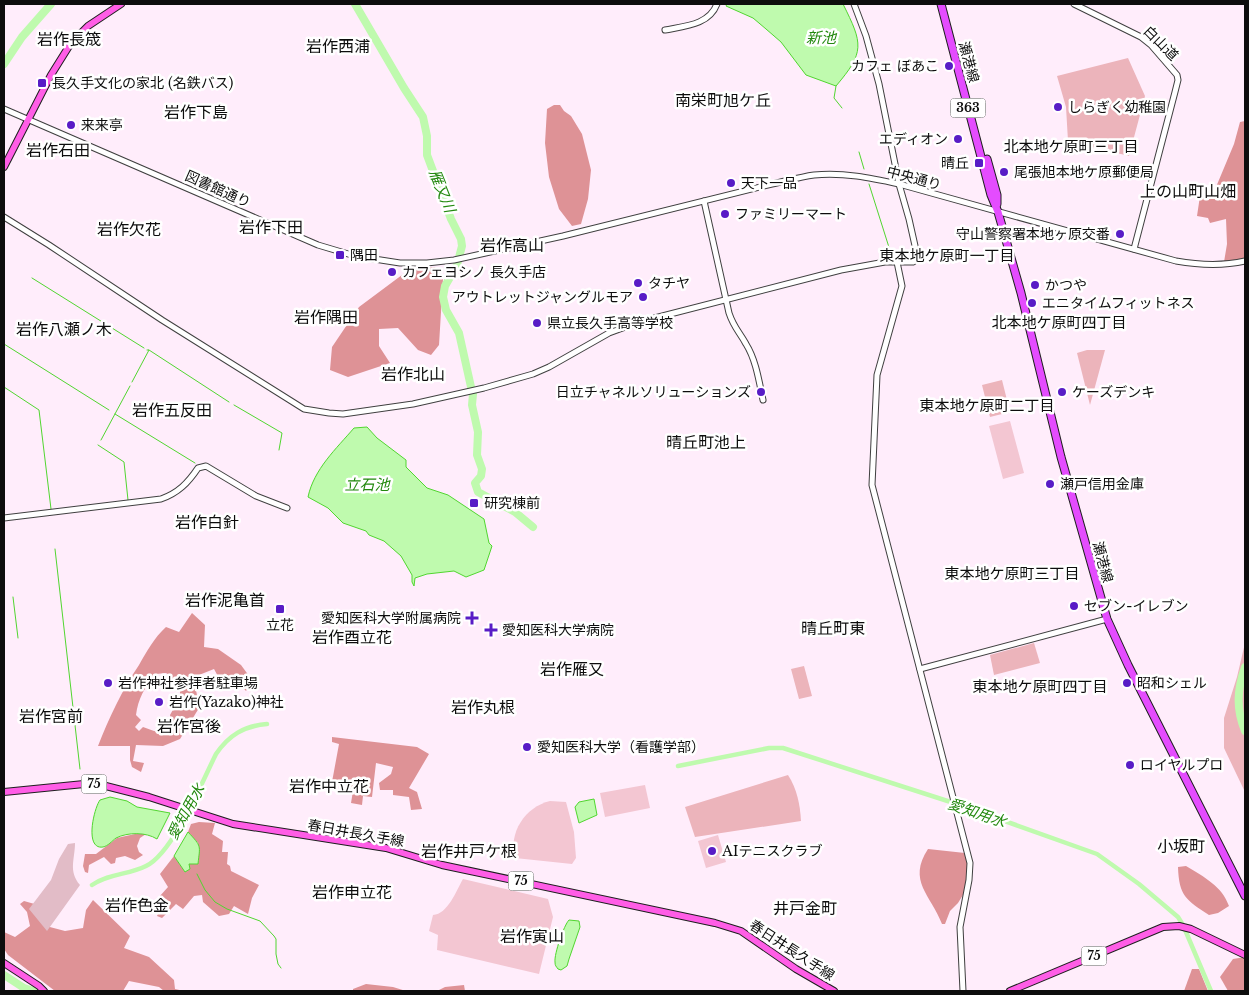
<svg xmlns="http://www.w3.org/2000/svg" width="1249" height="995" viewBox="0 0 1249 995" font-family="'Libre Baskerville','Noto Sans JP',serif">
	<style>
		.green { fill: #ecb4bb }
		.forest { fill: #de9296; fill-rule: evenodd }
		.cemetery { fill: #e2bcc7 }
		.pitch { fill: #f3c6d2 }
		.water { fill: #bffaae; stroke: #51d630 }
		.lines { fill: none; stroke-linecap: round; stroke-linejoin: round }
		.stream { stroke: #51d630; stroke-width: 1 }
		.canal { stroke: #bffaae; stroke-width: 4.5 }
		.river { stroke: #bffaae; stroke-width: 8 }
		.minor-casing { stroke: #404040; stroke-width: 7 }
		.major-casing { stroke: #1e1e1e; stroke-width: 8 }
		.highway-casing { stroke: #1e1e1e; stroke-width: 9 }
		.minor { stroke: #fff; stroke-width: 5 }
		.major { stroke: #ff5de6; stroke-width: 6 }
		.highway { stroke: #e44cfe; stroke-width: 7 }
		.poi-dot { fill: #581cc6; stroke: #fff; stroke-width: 2 }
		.labels { text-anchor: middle; stroke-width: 5; stroke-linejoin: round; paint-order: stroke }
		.shield { fill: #fff; stroke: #565656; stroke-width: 1 }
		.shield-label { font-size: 12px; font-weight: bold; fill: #0d0d0d }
		.street-label { font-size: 14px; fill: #0d0d0d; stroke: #fff }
		.poi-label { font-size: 14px; fill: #0d0d0d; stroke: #fff; text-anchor: start }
		.water-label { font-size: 15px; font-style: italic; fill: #23890f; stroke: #fff }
		.neighbourhood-label { font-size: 15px; fill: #0d0d0d; stroke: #fff }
		.quarter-label { font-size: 16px; fill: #0d0d0d; stroke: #fff }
	</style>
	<rect width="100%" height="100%" fill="#ffedfb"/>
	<g class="green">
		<path d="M1128,58L1145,96L1129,156L1068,141L1066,107L1057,76Z"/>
		<path d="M1087,350H1105L1090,405L1077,353Z"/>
		<path d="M1002,380L1010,412L990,417L982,385Z"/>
		<path d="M1034,643L1040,663L994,675L990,655Z"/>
		<path d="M1245,643V792L1224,748V718L1237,677Z"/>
		<path d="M804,666L812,696L799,699L791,669Z"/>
		<path d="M788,775C797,789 800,804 801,821L695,837L685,807Z"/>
	</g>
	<g class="forest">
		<path d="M554,105H560L564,111L571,116L582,134L591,170L588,199L581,224L572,226L559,209L549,177L545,143L547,109Z"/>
		<path d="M1245,121V258L1224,262L1227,244L1226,219L1210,223L1208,218L1197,216L1200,196L1211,199L1234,144L1240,122Z"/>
		<path d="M435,267L443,279L439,345L431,355L418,350L398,328L379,329V346L390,363L348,377L330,370L332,347L359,307L410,269Z"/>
		<path d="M192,613L205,625L204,647L218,649L241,665L252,680L246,691L235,679L220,680L214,669L194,677L199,708L180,739L163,746L136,745L133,761L144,763L141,772L132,767L130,760V746H98C109,718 122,690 139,665C147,651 154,638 166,627L179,632ZM166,673L171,676L176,686L180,687V697L170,715L172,724L166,733L154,731L143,727L139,731L135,727L141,720L136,715C138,699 145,686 156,674Z"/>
		<path d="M332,737L417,747L429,754L409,788L417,792L422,809L411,810L409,797L393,795V790H380L379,783L391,774L393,767L376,763L372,797L363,796L362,805L351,803L353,791L341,789L342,783L332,782L339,744L332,742Z"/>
		<path d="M199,822L215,823L212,834L223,841L222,852H228L227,864L230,866L231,871L259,885L252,898L248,914L234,906L229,914L219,916L203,902L202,895L194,896L183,909L176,904L162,918L157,916L162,905L159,897L168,887L160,874L174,856L185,872L189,864H198V843L188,832L191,824Z"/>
		<path d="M135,834H146L140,838L137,846L139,852L143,855L135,860L125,856L116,858L115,863L111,864L104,857L89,865L88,873L85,872L83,866L85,854H96L117,838Z"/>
		<path d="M928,849L965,853L968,863L966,890L958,903L950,911L945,924H942C931,895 907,881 928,849Z"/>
		<path d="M1186,866C1204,877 1222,886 1229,906L1218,913L1209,915C1186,900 1179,896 1178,867Z"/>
		<path d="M93,900L130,936L124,948L149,957L174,980L175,989L184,991H164L159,987L129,981L123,991H55L8,955L4,949V932L15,937L30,926L27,912L20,904L24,901L38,905L46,926L65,931L83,928L86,910Z"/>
		<path d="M1245,957V991H1228L1220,977L1233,959Z"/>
		<path d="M1192,969H1199L1208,991H1184Z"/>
		<path d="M366,984L393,987L406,991H353V989Z"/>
		<path d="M464,985L465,991H437L445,987Z"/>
	</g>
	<path class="cemetery" d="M75,843C75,859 68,871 80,885L47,931L29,909L51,880L59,859L68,844Z"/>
	<g class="pitch">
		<path d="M1010,421L1024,473L1003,479L989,426Z"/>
		<path d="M645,785L650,808L605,817L600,793Z"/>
		<path d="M550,801L566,802L574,832L576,858L572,864L515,858C508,833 525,807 550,801Z"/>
		<path d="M718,835L726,862L706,868L698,841Z"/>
		<path d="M463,879L548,899L553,917L539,974L437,950L438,935L429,931L433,915C448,914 456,891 463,879Z"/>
	</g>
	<g class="water">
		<path d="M727,4H843C863,44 865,52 836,86L806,75L781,42L766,29L753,18L726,6Z"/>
		<path d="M367,427L377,438L406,460V467L427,488L448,495L484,519L489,543L492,546L484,570L466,577L454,571L427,574L415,578L414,586L412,582V575L401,556L384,541L369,535L366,531L343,523L328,508L308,497C314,469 336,449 354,428Z"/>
		<path d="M110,797L127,801L137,807L170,813L157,839C146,832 128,832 116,838C112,841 108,846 103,847C84,850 94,808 100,800Z"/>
		<path d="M594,799L597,815L579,823L575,807L579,802Z"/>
		<path d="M188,832C202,847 200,845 198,864H189L190,869L185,872L174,856Z"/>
		<path d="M569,920L579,921L580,927L569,959L567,966L561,970L558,969C556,966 555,966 555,962C554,954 564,925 569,920Z"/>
	</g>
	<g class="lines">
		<g class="stream">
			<path d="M836,86L834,98L842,108"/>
			<path d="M859,152L864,169"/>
			<path d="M869,184L893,260"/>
			<path d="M32,278L144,348"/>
			<path d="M4,344L109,410"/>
			<path d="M149,350L229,402"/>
			<path d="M132,382L149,350H147"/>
			<path d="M4,387L39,410L51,509"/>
			<path d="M234,405L282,433L279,450"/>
			<path d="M115,414L195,463"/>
			<path d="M101,440L130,386"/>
			<path d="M98,445L124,462L128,500"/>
			<path d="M55,549L80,769"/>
			<path d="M13,597L18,638"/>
			<path d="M197,874L205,890L215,902L227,909L260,921L274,936L276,939V954L278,964L281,968"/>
		</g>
		<g class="canal">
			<path d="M678,766L769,748H783L960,805L1097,854L1139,884L1178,917L1183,925L1211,991"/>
			<path d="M92,885C110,873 128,875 146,866C173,853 202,782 216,754C229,735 244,726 267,724"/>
		</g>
		<g class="river">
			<path d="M355,4L404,88L423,117L427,136V155L451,219L461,239L462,246L457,265L445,286L443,297L446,310L459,333L471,387"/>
			<path d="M4,64L22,37L51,4"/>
			<path d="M473,394L472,405L478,432L477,455L482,469L481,476L475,483L478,492L515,512L533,527"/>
			<path d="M1245,667C1237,690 1236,709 1245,731"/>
			<path d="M4,975L24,988L33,991"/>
		</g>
		<defs>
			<g id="minor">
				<path d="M1074,4L1141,37L1151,45L1177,75L1178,80L1175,92L1134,249"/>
				<path d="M665,30C685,26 709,25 717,4"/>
				<path d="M4,109L318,245L355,256L400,263H427L454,260L563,236L772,184C786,181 800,177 814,175C843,172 871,178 899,184L1176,261C1199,265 1223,266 1245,261"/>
				<path d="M704,201L729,313C734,328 739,331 746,344C756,360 759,381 763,400"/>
				<path d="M4,217L49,245L162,320L304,409L329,413L343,414L413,404L484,388L533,374L549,367L609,333L639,322L841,270L885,262H913L918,259L909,219L899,184L879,84L866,36L854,4"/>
				<path d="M897,262L902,286L877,375L872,485L970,863L969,880L960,927L963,991"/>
				<path d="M4,518L161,499C178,493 188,483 198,468L206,466L256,496L287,508"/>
				<path d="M920,669L1107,619"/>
			</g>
			<g id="major">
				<path d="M4,167L51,75L71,43L88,26L121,4"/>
				<path d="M4,792L84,784H98L149,797L233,824L386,848L442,865L715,923L741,931L796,969L834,991"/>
				<path d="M4,963L39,986L44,991"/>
				<path d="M1010,991L1163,927L1179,926L1191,929L1245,955"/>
			</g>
			<g id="highway">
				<path d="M941,4L991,195L998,212L1021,293L1061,457L1107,619L1128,665L1245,896"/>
				<path d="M987,159L997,195V204"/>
			</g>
		</defs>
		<use href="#minor" class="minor-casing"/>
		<use href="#major" class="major-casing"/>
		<use href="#highway" class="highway-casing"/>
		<use href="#minor" class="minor"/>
		<use href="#major" class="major"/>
		<use href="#highway" class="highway"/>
	</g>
	<g class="poi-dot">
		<circle cx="949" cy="66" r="5"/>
		<rect x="37" y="78" width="10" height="10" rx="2.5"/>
		<circle cx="1058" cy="107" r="5"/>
		<circle cx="71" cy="125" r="5"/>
		<circle cx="958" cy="139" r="5"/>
		<rect x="974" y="158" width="10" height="10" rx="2.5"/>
		<circle cx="1004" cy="172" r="5"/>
		<circle cx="731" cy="183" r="5"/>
		<circle cx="725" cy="214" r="5"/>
		<circle cx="1120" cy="234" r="5"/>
		<rect x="335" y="250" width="10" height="10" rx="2.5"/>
		<circle cx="392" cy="272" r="5"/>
		<circle cx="638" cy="283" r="5"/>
		<circle cx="1035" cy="285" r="5"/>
		<circle cx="643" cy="297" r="5"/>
		<circle cx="1032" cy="303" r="5"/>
		<circle cx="537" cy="323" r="5"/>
		<circle cx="761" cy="392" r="5"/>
		<circle cx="1062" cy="392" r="5"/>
		<circle cx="1050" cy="484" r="5"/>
		<rect x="469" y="498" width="10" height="10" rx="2.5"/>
		<circle cx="1074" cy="606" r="5"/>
		<rect x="275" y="604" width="10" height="10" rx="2.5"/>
		<path d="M469.5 610.5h5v5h5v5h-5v5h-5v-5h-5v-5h5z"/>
		<path d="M488.5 622.5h5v5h5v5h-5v5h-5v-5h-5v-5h5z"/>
		<circle cx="108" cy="683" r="5"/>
		<circle cx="1127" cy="683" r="5"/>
		<circle cx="159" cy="702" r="5"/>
		<circle cx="527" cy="747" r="5"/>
		<circle cx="1130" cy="765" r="5"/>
		<circle cx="712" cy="851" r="5"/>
	</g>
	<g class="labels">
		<g class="shield">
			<rect x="950.5" y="98.5" width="35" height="19" rx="4"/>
			<rect x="81.5" y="774.5" width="25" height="19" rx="4"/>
			<rect x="508.5" y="871.5" width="25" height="19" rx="4"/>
			<rect x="1081.5" y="946.5" width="25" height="19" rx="4"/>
		</g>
		<g class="shield-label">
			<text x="968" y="112">363</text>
			<text x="94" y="788">75</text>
			<text x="521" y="885">75</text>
			<text x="1094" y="960">75</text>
		</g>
		<g class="street-label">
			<text transform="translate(1161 43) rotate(45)" y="5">白山道</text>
			<text transform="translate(969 62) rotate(75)" y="5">瀬港線</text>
			<text transform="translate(914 178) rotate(15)" y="5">中央通り</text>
			<text transform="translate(218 189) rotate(24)" y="5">図書館通り</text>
			<text transform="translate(1103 562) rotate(75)" y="5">瀬港線</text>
			<text transform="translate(356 833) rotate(10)" y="5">春日井長久手線</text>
			<text transform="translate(792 950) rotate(33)" y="5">春日井長久手線</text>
		</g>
		<g class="poi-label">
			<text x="939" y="71" text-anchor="end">カフェ ぼあこ</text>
			<text x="52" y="88">長久手文化の家北 (名鉄バス)</text>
			<text x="1068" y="112">しらぎく幼稚園</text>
			<text x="81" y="130">来来亭</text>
			<text x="948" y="144" text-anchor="end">エディオン</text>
			<text x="969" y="168" text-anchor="end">晴丘</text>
			<text x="1014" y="177">尾張旭本地ケ原郵便局</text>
			<text x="741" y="188">天下一品</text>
			<text x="735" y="219">ファミリーマート</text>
			<text x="1110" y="239" text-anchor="end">守山警察署本地ヶ原交番</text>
			<text x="350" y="260">隅田</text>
			<text x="402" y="277">カフェヨシノ 長久手店</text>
			<text x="648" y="288">タチヤ</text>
			<text x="1045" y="290">かつや</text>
			<text x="633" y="302" text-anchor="end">アウトレットジャングルモア</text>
			<text x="1042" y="308">エニタイムフィットネス</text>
			<text x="547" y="328">県立長久手高等学校</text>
			<text x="751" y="397" text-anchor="end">日立チャネルソリューションズ</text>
			<text x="1072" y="397">ケーズデンキ</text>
			<text x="1060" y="489">瀬戸信用金庫</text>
			<text x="484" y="508">研究棟前</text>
			<text x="1084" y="611">セブン-イレブン</text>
			<text x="461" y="623" text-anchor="end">愛知医科大学附属病院</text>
			<text x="280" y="630" text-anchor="middle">立花</text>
			<text x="502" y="635">愛知医科大学病院</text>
			<text x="118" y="688">岩作神社参拝者駐車場</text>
			<text x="1137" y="688">昭和シェル</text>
			<text x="169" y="707">岩作(Yazako)神社</text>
			<text x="537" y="752">愛知医科大学（看護学部）</text>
			<text x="1140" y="770">ロイヤルプロ</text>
			<text x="722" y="856">AIテニスクラブ</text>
		</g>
		<g class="water-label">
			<text x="821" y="43">新池</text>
			<text transform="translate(442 191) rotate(68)" y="5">雁又川</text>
			<text x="367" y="490">立石池</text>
			<text transform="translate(186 812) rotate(-61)" y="5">愛知用水</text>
			<text transform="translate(977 813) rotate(19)" y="5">愛知用水</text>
		</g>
		<g class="neighbourhood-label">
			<text x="1071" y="152">北本地ケ原町三丁目</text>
			<text x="947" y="261">東本地ケ原町一丁目</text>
			<text x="1059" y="328">北本地ケ原町四丁目</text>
			<text x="987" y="411">東本地ケ原町二丁目</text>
			<text x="1012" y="579">東本地ケ原町三丁目</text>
			<text x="1040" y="692">東本地ケ原町四丁目</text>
		</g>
		<g class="quarter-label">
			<text x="69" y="45">岩作長筬</text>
			<text x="338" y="52">岩作西浦</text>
			<text x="723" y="106">南栄町旭ケ丘</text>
			<text x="196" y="118">岩作下島</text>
			<text x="58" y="156">岩作石田</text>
			<text x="1188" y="197">上の山町山畑</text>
			<text x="271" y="233">岩作下田</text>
			<text x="129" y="235">岩作欠花</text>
			<text x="512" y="251">岩作高山</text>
			<text x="326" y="323">岩作隅田</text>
			<text x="64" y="335">岩作八瀬ノ木</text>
			<text x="413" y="380">岩作北山</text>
			<text x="172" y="416">岩作五反田</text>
			<text x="706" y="448">晴丘町池上</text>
			<text x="207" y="528">岩作白針</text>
			<text x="225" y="606">岩作泥亀首</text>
			<text x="833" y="634">晴丘町東</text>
			<text x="352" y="643">岩作酉立花</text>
			<text x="572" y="675">岩作雁又</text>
			<text x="483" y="713">岩作丸根</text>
			<text x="51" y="722">岩作宮前</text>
			<text x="189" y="732">岩作宮後</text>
			<text x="329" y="792">岩作中立花</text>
			<text x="1181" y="852">小坂町</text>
			<text x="469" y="857">岩作井戸ケ根</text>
			<text x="352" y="898">岩作申立花</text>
			<text x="137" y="911">岩作色金</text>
			<text x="805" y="914">井戸金町</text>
			<text x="532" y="942">岩作寅山</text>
		</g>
	</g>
	<rect width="1249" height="995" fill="none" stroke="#0d0d0d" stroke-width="10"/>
</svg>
